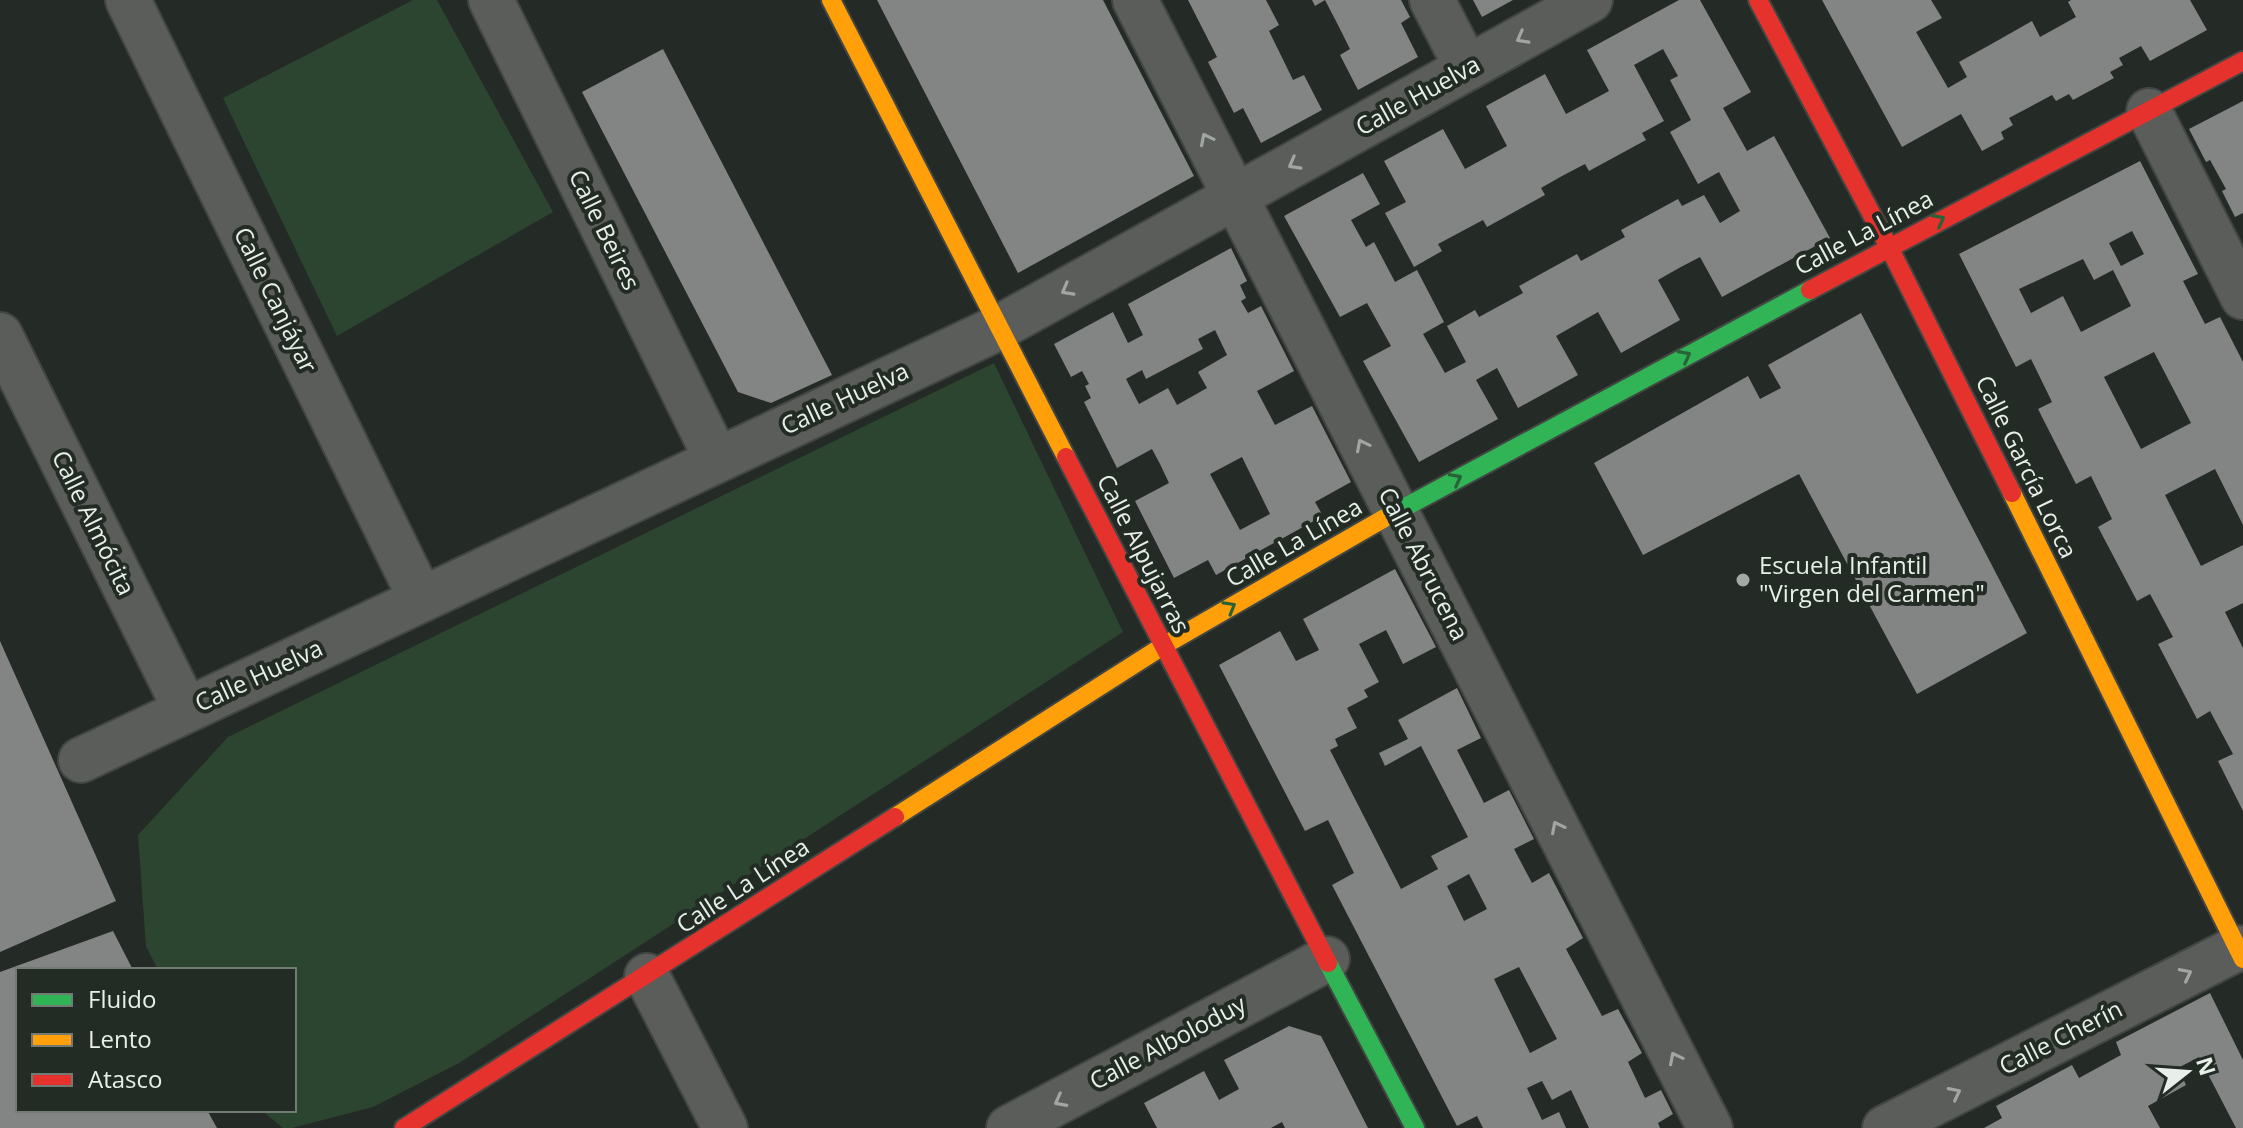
<svg xmlns="http://www.w3.org/2000/svg" width="2243" height="1128" viewBox="0 0 2243 1128" font-family="'Open Sans',sans-serif">
	<style>
		.green { fill: #2b4530 }
		.building { fill: #838585; fill-rule: evenodd }
		.lines { fill: none; stroke-linecap: round; stroke-linejoin: round }
		.street-casing { stroke: #424643; stroke-width: 48 }
		.fast-casing { stroke: #424643; stroke-width: 22 }
		.slow-casing { stroke: #424643; stroke-width: 22 }
		.jam-casing { stroke: #424643; stroke-width: 22 }
		.street { stroke: #5a5d5a; stroke-width: 44 }
		.fast { stroke: #30b455; stroke-width: 18 }
		.slow { stroke: #ff9f0a; stroke-width: 18 }
		.jam { stroke: #e5322d; stroke-width: 18 }
		.oneway { stroke: #a1a6a2 }
		.oneway2 { stroke: #286238 }
		.poi-dot { fill: #a3a9a4; stroke: #222c24; stroke-width: 3 }
		.labels { text-anchor: middle; stroke-width: 8; stroke-linejoin: round; paint-order: stroke }
		.street-label { font-size: 24px; fill: #e8eee9; stroke: #222c24 }
		.poi-label { font-size: 24px; fill: #e8eee9; stroke: #222c24; text-anchor: start }
	</style>
	<rect width="100%" height="100%" fill="#242a25"/>
	<g class="green">
		<path d="M413,0H437L553,212L337,336L223,98Z"/>
		<path d="M994,363L1123,632L459,1063L373,1107L292,1128H283L261,1110H294V970H158L146,946L138,835L228,737Z"/>
	</g>
	<g class="building">
		<path d="M877,0H1103L1194,176L1018,273Z"/>
		<path d="M1188,0H1266L1279,25L1269,31L1293,80L1304,75L1322,110L1261,143L1243,108L1234,113L1208,62L1217,57Z"/>
		<path d="M1312,0H1401L1410,17L1401,23L1418,57L1358,90L1340,55L1350,49L1338,25L1325,0L1315,6Z"/>
		<path d="M1473,0H1513L1482,17Z"/>
		<path d="M1679,0H1700L1751,92L1723,108L1747,151L1774,136L1830,238L1722,297L1700,257L1679,268L1658,280L1680,320L1621,353L1598,312L1556,336L1578,375L1518,408L1497,368L1476,380L1498,419L1419,462L1363,361L1391,346L1367,303L1340,317L1284,216L1363,173L1380,204L1351,220L1366,247L1374,242L1395,282L1417,270L1444,322L1423,334L1445,373L1466,362L1447,326L1475,310L1479,317L1523,293L1519,286L1577,254L1581,261L1625,237L1621,230L1678,199L1682,206L1704,195L1720,223L1740,211L1719,172L1698,184L1670,132L1691,120L1670,80L1678,76L1663,49L1634,65L1664,121L1642,133L1646,140L1589,171L1585,164L1562,176L1541,188L1545,195L1487,227L1483,220L1438,244L1442,251L1414,267L1385,213L1406,202L1384,161L1443,129L1465,169L1507,146L1486,106L1545,74L1566,114L1609,91L1587,50Z"/>
		<path d="M1822,0H1931L1942,18L1916,32L1948,88L1967,77L1959,62L1995,42L2032,21L2040,37L2076,17L2068,2L2071,0H2190L2207,30L2150,61L2141,46L2119,58L2123,65L2110,72L2114,78L2073,100L2069,94L2056,101L2052,95L2009,118L2013,125L2001,132L2004,139L1982,151L1961,114L1902,147Z"/>
		<path d="M663,49L832,375L771,403L738,392L582,92Z"/>
		<path d="M2243,101V213L2235,217L2222,191L2226,189L2210,160L2206,162L2189,129Z"/>
		<path d="M2140,161L2198,274L2183,281L2205,324L2220,317L2243,362V525L2215,469L2165,495L2201,566L2243,545V603L2225,612L2243,648V811L2218,761L2233,754L2210,711L2197,719L2158,644L2173,637L2150,594L2137,601L2098,527L2112,519L2091,476L2076,484L2038,409L2052,402L2031,359L2016,367L1959,254ZM2132,231L2144,254L2121,266L2109,243ZM2083,259L2094,280L2113,270L2131,306L2081,332L2063,296L2031,313L2019,289ZM2154,352L2191,423L2141,449L2104,377Z"/>
		<path d="M1231,248L1247,281L1240,285L1246,298L1241,301L1248,313L1261,306L1294,371L1257,391L1275,425L1312,406L1351,482L1315,502L1323,516L1216,575L1208,560L1174,578L1135,501L1169,483L1160,464L1152,449L1117,468L1084,402L1091,398L1085,386L1089,384L1082,371L1071,377L1054,344L1113,312L1128,343L1143,335L1128,304ZM1215,330L1227,355L1198,372L1207,388L1177,405L1168,388L1139,404L1126,379L1142,370L1146,379L1203,349L1198,339ZM1242,457L1270,514L1240,530L1210,474Z"/>
		<path d="M1861,313L2027,633L1917,694L1799,474L1643,555L1594,463L1748,376L1760,399L1781,388L1768,365Z"/>
		<path d="M1395,569L1436,647L1403,664L1386,630L1359,644L1379,682L1364,690L1368,697L1347,708L1357,728L1335,739L1338,746L1330,750L1401,889L1438,869L1431,856L1468,837L1421,746L1385,766L1379,753L1408,739L1398,720L1457,688L1481,738L1457,750L1484,803L1509,790L1534,839L1514,849L1532,883L1549,873L1583,938L1566,949L1602,1016L1618,1009L1642,1053L1628,1062L1645,1098L1661,1090L1673,1114L1658,1123L1660,1128H1589L1571,1090L1552,1100L1542,1081L1527,1088L1542,1120L1559,1112L1566,1128H1483L1477,1116L1457,1126L1332,885L1354,873L1328,820L1305,831L1219,665L1280,631L1296,661L1319,650L1303,619ZM1469,874L1487,909L1464,921L1447,886ZM1519,967L1557,1039L1530,1053L1494,979Z"/>
		<path d="M0,641L116,901L0,952Z"/>
		<path d="M113,931L133,970H18V1110H207L217,1128H0V972Z"/>
		<path d="M2210,993L2243,1060V1128H2236L2199,1057L2178,1068L2186,1085L2148,1106L2160,1128H1984L2002,1118L1996,1106L2072,1065L2079,1078L2121,1055L2116,1042Z"/>
		<path d="M1289,1026L1321,1036L1368,1128H1285L1282,1122L1271,1128H1157L1144,1103L1204,1071L1219,1100L1239,1089L1224,1060Z"/>
	</g>
	<g class="lines">
		<defs>
			<g id="street">
				<path d="M128,0L421,599"/>
				<path d="M491,0L717,460"/>
				<path d="M1135,0L1710,1128"/>
				<path d="M1432,0L1467,68"/>
				<path d="M2149,111L2243,297"/>
				<path d="M0,335L186,710"/>
				<path d="M81,760L1000,327L1590,0"/>
				<path d="M647,976L725,1128"/>
				<path d="M1009,1128L1327,959"/>
				<path d="M1885,1128L2238,948"/>
			</g>
			<g id="fast">
				<path d="M1383,519L1810,290"/>
				<path d="M1328,963L1415,1128"/>
			</g>
			<g id="slow">
				<path d="M831,0L1066,457"/>
				<path d="M2012,493L2243,959"/>
				<path d="M895,817L1163,646L1383,519"/>
			</g>
			<g id="jam">
				<path d="M1758,0L1889,247L2012,493"/>
				<path d="M1810,290L2243,61"/>
				<path d="M1066,457L1328,963"/>
				<path d="M404,1128L895,817"/>
			</g>
		</defs>
		<use href="#street" class="street-casing"/>
		<use href="#fast" class="fast-casing"/>
		<use href="#slow" class="slow-casing"/>
		<use href="#jam" class="jam-casing"/>
		<use href="#street" class="street"/>
		<use href="#fast" class="fast"/>
		<use href="#slow" class="slow"/>
		<use href="#jam" class="jam"/>
	</g>
	<defs><path id="oneway-chevron" d="M-2-3.5L2.5 0L-2 3.5" fill="none" stroke-width="1.6" stroke-linecap="round" stroke-linejoin="round" transform="scale(2)"/></defs>
	<g class="oneway">
		<use href="#oneway-chevron" transform="translate(1522 38) rotate(151)"/>
		<use href="#oneway-chevron" transform="translate(1206 139) rotate(-117)"/>
		<use href="#oneway-chevron" transform="translate(1294 164) rotate(151)"/>
		<use href="#oneway-chevron" transform="translate(1067 290) rotate(151)"/>
		<use href="#oneway-chevron" transform="translate(1362 445) rotate(-117)"/>
		<use href="#oneway-chevron" transform="translate(1557 827) rotate(-117)"/>
		<use href="#oneway-chevron" transform="translate(2186 974) rotate(-27)"/>
		<use href="#oneway-chevron" transform="translate(1675 1058) rotate(-117)"/>
		<use href="#oneway-chevron" transform="translate(1955 1093) rotate(-27)"/>
		<use href="#oneway-chevron" transform="translate(1060 1101) rotate(152)"/>
	</g>
	<g class="oneway2">
		<use href="#oneway-chevron" transform="translate(1939 220) rotate(-28)"/>
		<use href="#oneway-chevron" transform="translate(1685 356) rotate(-28)"/>
		<use href="#oneway-chevron" transform="translate(1456 479) rotate(-28)"/>
		<use href="#oneway-chevron" transform="translate(1230 607) rotate(-30)"/>
	</g>
	<circle class="poi-dot" cx="1743" cy="580" r="8"/>
	<g class="labels">
		<g class="street-label">
			<text transform="translate(1418 96) rotate(-29)" y="8">Calle Huelva</text>
			<text transform="translate(604 230) rotate(64)" y="8">Calle Beires</text>
			<text transform="translate(1864 233) rotate(-28)" y="8">Calle La Línea</text>
			<text transform="translate(275 300) rotate(64)" y="8">Calle Canjáyar</text>
			<text transform="translate(845 399) rotate(-25)" y="8">Calle Huelva</text>
			<text transform="translate(2026 467) rotate(64)" y="8">Calle García Lorca</text>
			<text transform="translate(93 523) rotate(64)" y="8">Calle Almócita</text>
			<text transform="translate(1294 543) rotate(-30)" y="8">Calle La Línea</text>
			<text transform="translate(1143 554) rotate(63)" y="8">Calle Alpujarras</text>
			<text transform="translate(1423 564) rotate(63)" y="8">Calle Abrucena</text>
			<text transform="translate(259 676) rotate(-25)" y="8">Calle Huelva</text>
			<text transform="translate(743 886) rotate(-33)" y="8">Calle La Línea</text>
			<text transform="translate(2061 1038) rotate(-27)" y="8">Calle Cherín</text>
			<text transform="translate(1168 1043) rotate(-28)" y="8">Calle Alboloduy</text>
		</g>
		<g class="poi-label">
			<text x="1759" y="574">Escuela Infantil<tspan x="1759" dy="28">"Virgen del Carmen"</tspan></text>
		</g>
	</g>
	<rect x="16" y="968" width="280" height="144" fill="#222c24" stroke="#717a73" stroke-width="2"/>
	<rect x="32" y="994" width="40" height="12" fill="#30b455" stroke="#717a73" stroke-width="2"/>
	<text x="88" y="1008" font-size="24" fill="#e8eee9">Fluido</text>
	<rect x="32" y="1034" width="40" height="12" fill="#ff9f0a" stroke="#717a73" stroke-width="2"/>
	<text x="88" y="1048" font-size="24" fill="#e8eee9">Lento</text>
	<rect x="32" y="1074" width="40" height="12" fill="#e5322d" stroke="#717a73" stroke-width="2"/>
	<text x="88" y="1088" font-size="24" fill="#e8eee9">Atasco</text>
	<g transform="translate(2187 1072) rotate(73)" stroke="#222c24" stroke-width="6" paint-order="stroke">
	<path d="M0-6L14 30L0 20L-14 30Z" fill="#e8eee9"/>
	<text y="-12" font-size="22" font-weight="bold" text-anchor="middle" fill="#e8eee9">N</text>
	</g>
</svg>
